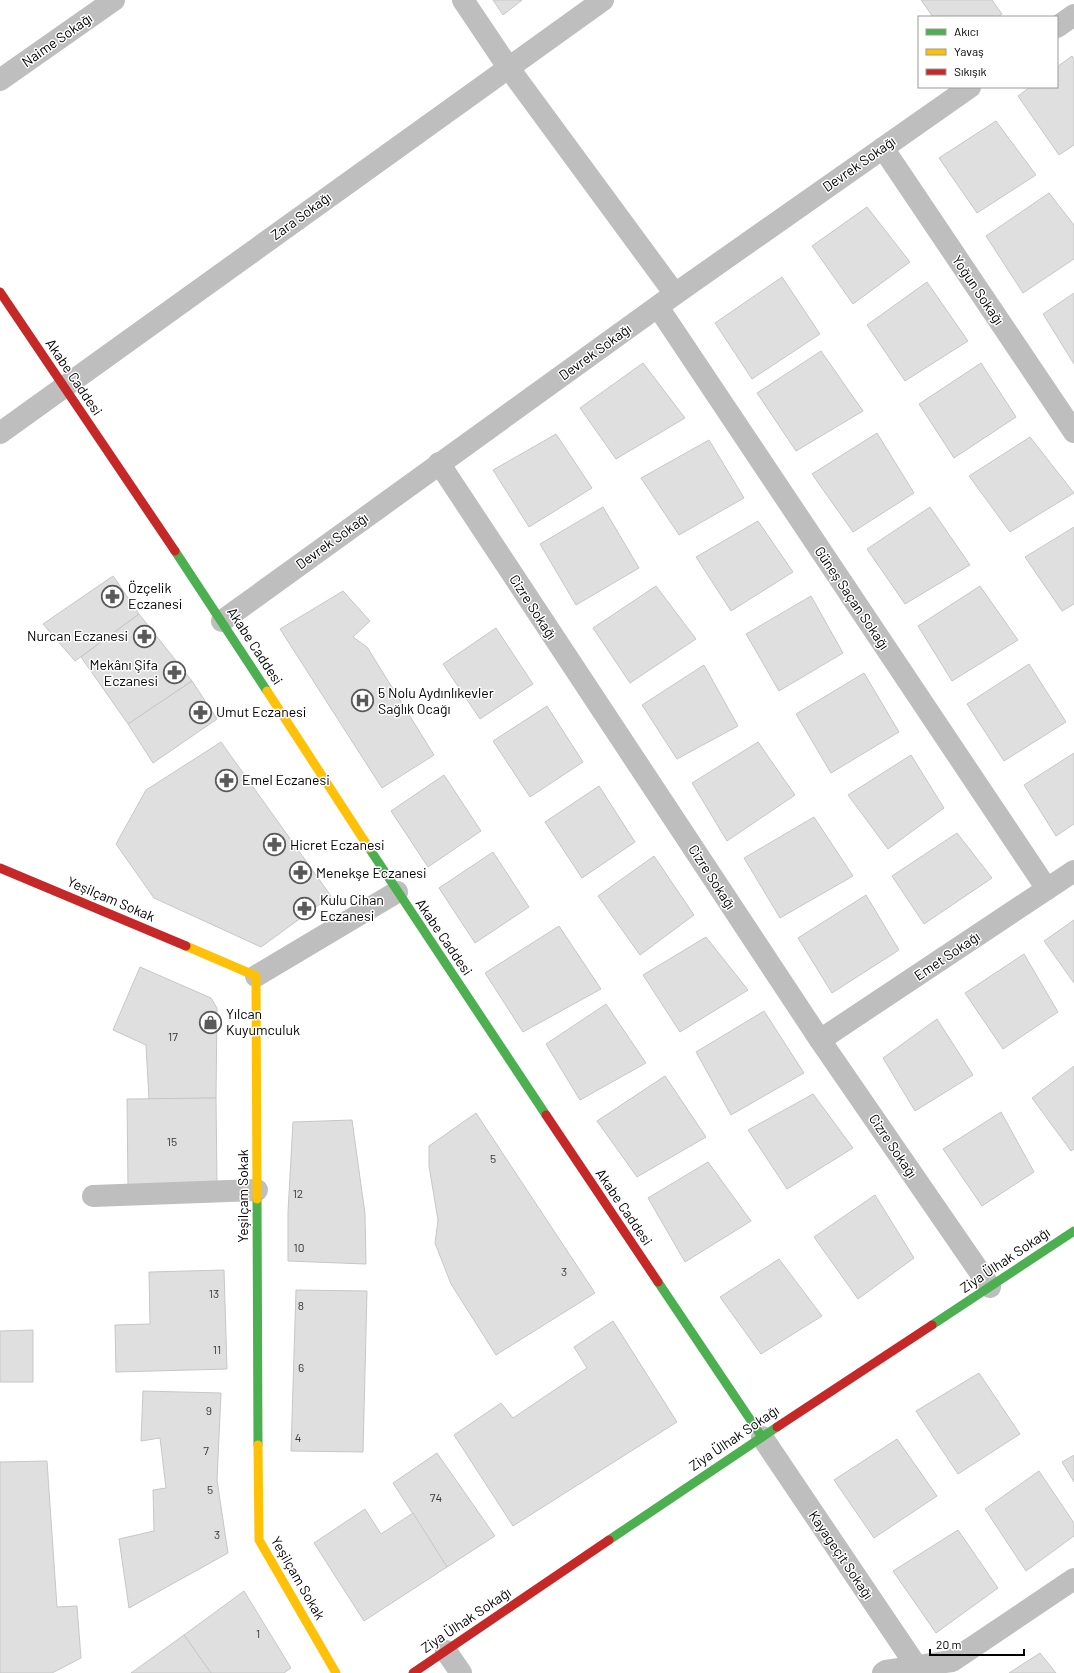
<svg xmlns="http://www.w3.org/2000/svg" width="1074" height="1673" viewBox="0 0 1074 1673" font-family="Barlow,sans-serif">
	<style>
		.building { fill: #dfdfdf; stroke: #c7c7c7 }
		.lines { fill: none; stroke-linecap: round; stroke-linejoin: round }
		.street { stroke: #bebebe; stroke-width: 22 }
		.fast { stroke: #4caf50; stroke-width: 9 }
		.slow { stroke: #ffc107; stroke-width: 9 }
		.jam { stroke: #c62828; stroke-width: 9 }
		.labels { text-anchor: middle; stroke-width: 3; stroke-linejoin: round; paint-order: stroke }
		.number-label { font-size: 12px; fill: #383838 }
		.street-label { font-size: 14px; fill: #000; stroke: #fff }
		.poi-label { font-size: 14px; fill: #000; stroke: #fff; text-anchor: start }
	</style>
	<rect width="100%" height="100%" fill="#fff"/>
	<g class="building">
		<path d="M493,0H522L503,15Z"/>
		<path d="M921,0H992L1002,14L998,17H933Z"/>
		<path d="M1072,56L1074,59V145L1059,155L1018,96L1030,87H1057V67Z"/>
		<path d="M996,121L1036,175L977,213L939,158Z"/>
		<path d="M1049,193L1074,225V259L1023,293L986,236Z"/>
		<path d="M867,207L910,262L853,304L812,246Z"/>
		<path d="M782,277L820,334L752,379L715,323Z"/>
		<path d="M927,282L968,341L905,381L867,325Z"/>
		<path d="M1074,293V364L1043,314Z"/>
		<path d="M821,351L863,411L796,451L757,393Z"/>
		<path d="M643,363L685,418L616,459L580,408Z"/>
		<path d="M981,363L1016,417L954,458L919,404Z"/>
		<path d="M877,433L914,493L853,532L812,474Z"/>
		<path d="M556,434L592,488L529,527L493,470Z"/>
		<path d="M1030,437L1074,493L1010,532L969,476Z"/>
		<path d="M709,440L744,498L679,535L641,478Z"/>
		<path d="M603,507L639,568L576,605L540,544Z"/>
		<path d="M930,507L970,565L905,604L867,549Z"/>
		<path d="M758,521L793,572L731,611L696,557Z"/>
		<path d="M1074,527V604L1062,611L1025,557Z"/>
		<path d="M113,576L139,614L75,661L43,624Z"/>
		<path d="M656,586L696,639L630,683L593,628Z"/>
		<path d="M980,586L1018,640L952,681L918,626Z"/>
		<path d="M343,591L370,621L353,637L367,647L434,755L382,788L280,629Z"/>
		<path d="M811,596L843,653L779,691L746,634Z"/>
		<path d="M139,614L192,681L128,724L81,657Z"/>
		<path d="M496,628L533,684L480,719L443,664Z"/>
		<path d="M1029,664L1066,722L1004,761L967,704Z"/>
		<path d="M704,665L738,726L677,759L642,705Z"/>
		<path d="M864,673L899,732L831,773L796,714Z"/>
		<path d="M192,681L217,719L153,763L128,724Z"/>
		<path d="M547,706L583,762L530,797L493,741Z"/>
		<path d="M221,742L331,896L261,947L154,898L116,844L146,790Z"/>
		<path d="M758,742L795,795L727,841L692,783Z"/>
		<path d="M1074,753V824L1056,836L1024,785Z"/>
		<path d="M911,755L944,808L888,849L848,795Z"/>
		<path d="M444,775L481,831L428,867L391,811Z"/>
		<path d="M599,786L635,842L582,878L545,822Z"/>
		<path d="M814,817L853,876L780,918L744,858Z"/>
		<path d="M957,833L992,878L924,924L892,876Z"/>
		<path d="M493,852L529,907L475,943L439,888Z"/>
		<path d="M654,856L694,915L640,955L598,896Z"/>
		<path d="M866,895L899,950L832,993L798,938Z"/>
		<path d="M1074,920V983L1044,941Z"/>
		<path d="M559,926L601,989L523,1032L485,973Z"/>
		<path d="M706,937L748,990L680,1032L643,975Z"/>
		<path d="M1024,954L1058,1012L1003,1049L965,993Z"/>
		<path d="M140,967L211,998L217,1008L216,1098L149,1099L146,1045L113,1030Z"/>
		<path d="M606,1004L646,1063L580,1100L546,1044Z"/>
		<path d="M764,1011L804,1073L731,1115L696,1052Z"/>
		<path d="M937,1019L973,1075L915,1111L883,1058Z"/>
		<path d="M1074,1066V1149L1071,1151L1032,1098Z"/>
		<path d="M665,1076L706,1137L637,1177L597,1121Z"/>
		<path d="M813,1094L853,1148L787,1189L748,1130Z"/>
		<path d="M216,1098L217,1185L128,1187L127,1099Z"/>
		<path d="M1001,1112L1034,1172L982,1206L943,1149Z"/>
		<path d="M476,1113L595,1293L496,1355L451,1284L435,1243L438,1220L429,1166V1146Z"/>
		<path d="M352,1120L365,1214L366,1264L288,1261V1212L293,1122Z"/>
		<path d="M708,1162L751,1221L685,1262L648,1198Z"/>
		<path d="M875,1195L914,1258L858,1299L814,1237Z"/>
		<path d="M779,1259L822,1316L761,1354L720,1297Z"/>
		<path d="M224,1270L227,1369L116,1372L115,1325L150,1324L149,1272Z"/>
		<path d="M296,1290L367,1291L363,1452L291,1451Z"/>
		<path d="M613,1321L677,1422L513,1526L454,1435L501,1403L513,1418L587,1368L574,1347Z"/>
		<path d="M33,1330V1382H0V1331Z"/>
		<path d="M979,1373L1020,1434L958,1474L916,1411Z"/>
		<path d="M143,1391L221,1393L217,1480L228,1553L129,1608L119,1539L154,1531L153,1490L166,1488L160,1438L141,1441Z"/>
		<path d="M897,1439L937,1496L874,1538L834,1480Z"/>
		<path d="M437,1453L495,1536L447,1567L393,1483Z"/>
		<path d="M1074,1455V1482L1062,1462Z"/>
		<path d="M47,1461L57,1607L77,1606L81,1658L52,1673H0V1462Z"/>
		<path d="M1039,1471L1074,1523V1536L1026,1571L985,1509Z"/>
		<path d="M365,1509L381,1534L413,1513L447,1567L364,1621L314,1543Z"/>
		<path d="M958,1530L998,1588L936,1633L893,1571Z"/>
		<path d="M244,1591L291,1668L284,1673H211L184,1635Z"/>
		<path d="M184,1635L211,1673H131Z"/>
		<path d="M1040,1653L1056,1673H1009Z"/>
	</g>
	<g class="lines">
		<g class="street">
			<path d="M463,0L508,67L675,294"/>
			<path d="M1057,27L1074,15"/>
			<path d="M0,80L114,0"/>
			<path d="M883,148L1074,432"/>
			<path d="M658,307L1047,889"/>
			<path d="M0,433L603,0"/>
			<path d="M439,463L820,1040L990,1287"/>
			<path d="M222,621L675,294L970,87"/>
			<path d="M256,976L397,892"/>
			<path d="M820,1040L1074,871"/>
			<path d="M93,1196L257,1190"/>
			<path d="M762,1437L921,1673"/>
			<path d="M446,1651L461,1673"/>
			<path d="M883,1673L886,1671L952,1661L1074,1579"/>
		</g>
		<g class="fast">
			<path d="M175,551L267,691"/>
			<path d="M369,848L546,1115"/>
			<path d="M257,1199L258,1445"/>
			<path d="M658,1282L762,1437"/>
			<path d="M932,1325L1074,1231"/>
			<path d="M609,1540L777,1427"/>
		</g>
		<g class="slow">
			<path d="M267,691L369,848"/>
			<path d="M186,946L256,976L257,1199"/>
			<path d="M258,1445L259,1540L336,1673"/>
		</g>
		<g class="jam">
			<path d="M0,292L175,551"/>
			<path d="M0,868L186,946"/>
			<path d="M546,1115L658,1282"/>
			<path d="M777,1427L932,1325"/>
			<path d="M413,1673L609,1540"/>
		</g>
	</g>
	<defs>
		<symbol id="pharmacy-ring" viewBox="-11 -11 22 22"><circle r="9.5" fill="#fff" stroke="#595959" stroke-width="1.5"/><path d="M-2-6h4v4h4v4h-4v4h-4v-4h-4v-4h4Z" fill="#595959"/></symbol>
		<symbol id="hospital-ring" viewBox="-11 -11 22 22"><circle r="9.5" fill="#fff" stroke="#595959" stroke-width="1.5"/><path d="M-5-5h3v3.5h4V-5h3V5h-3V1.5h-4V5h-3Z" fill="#595959"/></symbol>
		<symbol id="shop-ring" viewBox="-11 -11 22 22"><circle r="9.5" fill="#fff" stroke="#595959" stroke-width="1.5"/><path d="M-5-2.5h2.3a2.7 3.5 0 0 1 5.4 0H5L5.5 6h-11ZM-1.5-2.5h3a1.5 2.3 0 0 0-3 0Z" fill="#595959"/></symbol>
	</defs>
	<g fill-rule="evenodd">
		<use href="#pharmacy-ring" x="100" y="584" width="25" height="25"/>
		<use href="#pharmacy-ring" x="132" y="624" width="25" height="25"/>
		<use href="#pharmacy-ring" x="162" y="660" width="25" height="25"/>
		<use href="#hospital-ring" x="350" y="688" width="25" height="25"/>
		<use href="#pharmacy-ring" x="188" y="700" width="25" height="25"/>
		<use href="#pharmacy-ring" x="214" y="768" width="25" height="25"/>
		<use href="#pharmacy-ring" x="262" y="832" width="25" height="25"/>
		<use href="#pharmacy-ring" x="288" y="860" width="25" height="25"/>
		<use href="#pharmacy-ring" x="292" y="896" width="25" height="25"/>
		<use href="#shop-ring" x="198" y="1010" width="25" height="25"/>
	</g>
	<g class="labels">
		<g class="number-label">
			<text x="173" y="1041">17</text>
			<text x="172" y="1146">15</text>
			<text x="493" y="1163">5</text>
			<text x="298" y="1198">12</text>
			<text x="299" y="1252">10</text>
			<text x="564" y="1276">3</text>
			<text x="214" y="1298">13</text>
			<text x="301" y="1310">8</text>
			<text x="217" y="1354">11</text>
			<text x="301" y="1372">6</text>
			<text x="209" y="1415">9</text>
			<text x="298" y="1442">4</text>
			<text x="206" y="1455">7</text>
			<text x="210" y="1494">5</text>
			<text x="436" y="1502">74</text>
			<text x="217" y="1539">3</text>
			<text x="258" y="1638">1</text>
		</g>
		<g class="street-label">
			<text transform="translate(57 40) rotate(-35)" y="5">Naime Sokağı</text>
			<text transform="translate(859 164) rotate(-35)" y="5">Devrek Sokağı</text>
			<text transform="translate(301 216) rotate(-36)" y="5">Zara Sokağı</text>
			<text transform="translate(978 290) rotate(56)" y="5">Yoğun Sokağı</text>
			<text transform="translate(595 352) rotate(-36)" y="5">Devrek Sokağı</text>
			<text transform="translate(74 377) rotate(56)" y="5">Akabe Caddesi</text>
			<text transform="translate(332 541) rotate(-36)" y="5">Devrek Sokağı</text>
			<text transform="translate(852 598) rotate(56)" y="5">Güneş Saçan Sokağı</text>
			<text transform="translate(533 607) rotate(57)" y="5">Cizre Sokağı</text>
			<text transform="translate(255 646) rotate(57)" y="5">Akabe Caddesi</text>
			<text transform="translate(712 877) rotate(57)" y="5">Cizre Sokağı</text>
			<text transform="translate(111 899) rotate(23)" y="5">Yeşilçam Sokak</text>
			<text transform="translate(444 937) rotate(56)" y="5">Akabe Caddesi</text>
			<text transform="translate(947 956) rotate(-34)" y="5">Emet Sokağı</text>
			<text transform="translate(893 1146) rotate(56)" y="5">Cizre Sokağı</text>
			<text transform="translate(243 1196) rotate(-90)" y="5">Yeşilçam Sokak</text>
			<text transform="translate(624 1207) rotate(56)" y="5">Akabe Caddesi</text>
			<text transform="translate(1005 1260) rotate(-34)" y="5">Ziya Ülhak Sokağı</text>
			<text transform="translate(734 1438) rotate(-34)" y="5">Ziya Ülhak Sokağı</text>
			<text transform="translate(841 1555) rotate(56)" y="5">Kayageçit Sokağı</text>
			<text transform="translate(298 1578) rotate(60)" y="5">Yeşilçam Sokak</text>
			<text transform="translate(466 1620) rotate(-34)" y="5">Ziya Ülhak Sokağı</text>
		</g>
		<g class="poi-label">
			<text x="128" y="593">Özçelik<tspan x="128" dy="16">Eczanesi</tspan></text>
			<text x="128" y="641" text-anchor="end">Nurcan Eczanesi</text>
			<text x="158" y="670" text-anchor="end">Mekânı Şifa<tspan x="158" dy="16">Eczanesi</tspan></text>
			<text x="378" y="698">5 Nolu Aydınlıkevler<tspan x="378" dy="16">Sağlık Ocağı</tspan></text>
			<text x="216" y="717">Umut Eczanesi</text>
			<text x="242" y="785">Emel Eczanesi</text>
			<text x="290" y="850">Hicret Eczanesi</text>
			<text x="316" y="878">Menekşe Eczanesi</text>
			<text x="320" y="905">Kulu Cihan<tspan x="320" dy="16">Eczanesi</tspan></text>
			<text x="226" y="1019">Yılcan<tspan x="226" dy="16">Kuyumculuk</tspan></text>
		</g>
	</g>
	<rect x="918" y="16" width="140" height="72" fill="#ffffff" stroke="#999999"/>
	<rect x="926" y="29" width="20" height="6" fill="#4caf50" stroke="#999999"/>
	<text x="954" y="36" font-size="12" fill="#000000">Akıcı</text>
	<rect x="926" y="49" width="20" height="6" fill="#ffc107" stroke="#999999"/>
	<text x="954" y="56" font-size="12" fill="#000000">Yavaş</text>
	<rect x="926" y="69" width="20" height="6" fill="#c62828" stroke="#999999"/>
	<text x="954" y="76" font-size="12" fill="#000000">Sıkışık</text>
	<path d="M930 1649v6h94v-6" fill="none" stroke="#000000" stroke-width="2"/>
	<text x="936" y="1649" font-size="12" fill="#000000" stroke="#ffffff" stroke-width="3" paint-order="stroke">20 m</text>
</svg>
